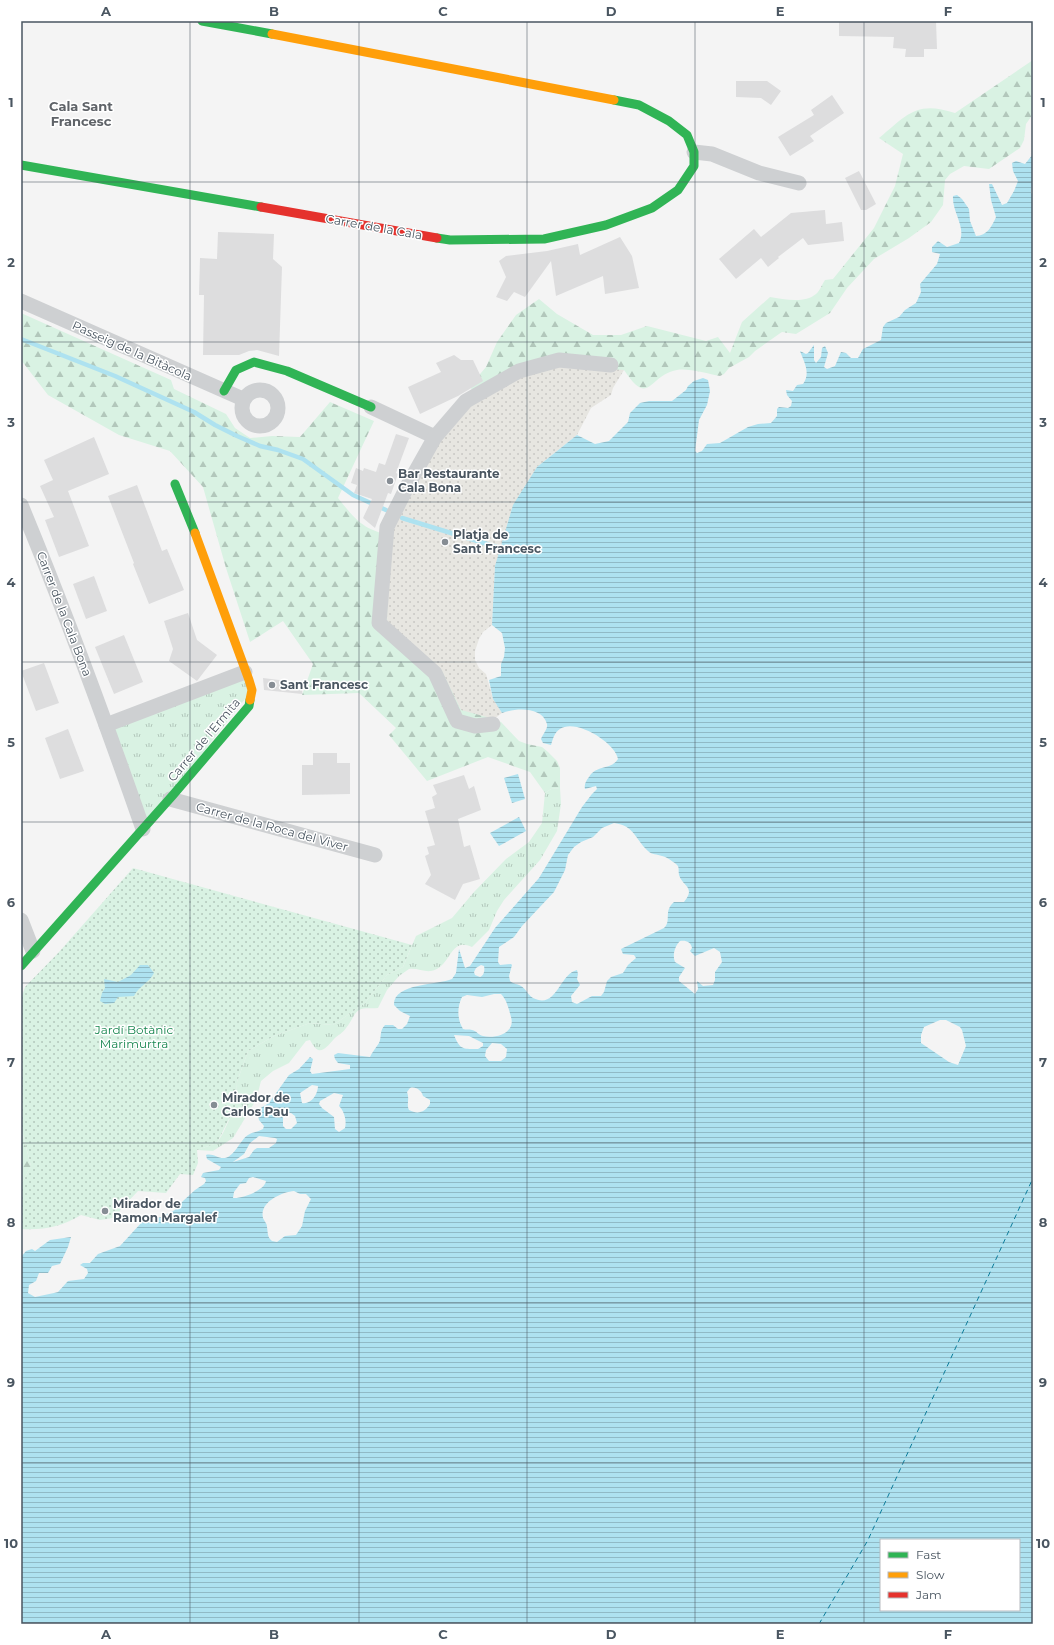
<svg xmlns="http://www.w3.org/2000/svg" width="1054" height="1645" viewBox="0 0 1054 1645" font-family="Montserrat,sans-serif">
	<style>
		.grass { fill: url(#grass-tufts) }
		.forest { fill: url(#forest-firs) }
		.sand { fill: url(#sand-dots) }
		.park { fill: url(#park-dots) }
		.water { fill: url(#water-rules); fill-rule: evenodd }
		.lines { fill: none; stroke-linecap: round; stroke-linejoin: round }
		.stream { stroke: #aee2f0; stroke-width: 4.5 }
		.ferry { stroke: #0c7c9b; stroke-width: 1; stroke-dasharray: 5 4; stroke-linecap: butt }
		.building { fill: #ddddde }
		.street { stroke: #ced0d2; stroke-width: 15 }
		.fast { stroke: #30b455; stroke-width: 9 }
		.slow { stroke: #ff9f0a; stroke-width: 9 }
		.jam { stroke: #e5322d; stroke-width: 9 }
		.grid { fill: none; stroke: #4a5661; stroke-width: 1; stroke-opacity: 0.55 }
		.poi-dot { fill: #868d94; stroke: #fff; stroke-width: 1.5 }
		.labels { text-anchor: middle; stroke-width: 3; stroke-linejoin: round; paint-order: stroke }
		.street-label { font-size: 12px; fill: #4a5661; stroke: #fff }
		.poi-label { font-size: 12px; font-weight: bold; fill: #4a5661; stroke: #fff; text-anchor: start }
		.park-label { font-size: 12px; fill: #17864f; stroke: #fff }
		.neighbourhood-label { font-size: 13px; font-weight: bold; fill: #5f6368; stroke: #fff }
		.neatline { fill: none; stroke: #4a5661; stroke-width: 1.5 }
		.grid-label { font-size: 13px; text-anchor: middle; font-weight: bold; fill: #4a5661 }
	</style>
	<defs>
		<pattern id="grass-tufts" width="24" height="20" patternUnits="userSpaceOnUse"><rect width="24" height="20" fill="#d9f2e3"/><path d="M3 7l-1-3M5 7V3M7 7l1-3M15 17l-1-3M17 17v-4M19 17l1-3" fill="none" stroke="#b2c7bb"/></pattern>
		<pattern id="forest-firs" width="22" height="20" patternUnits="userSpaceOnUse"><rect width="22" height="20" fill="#d9f2e3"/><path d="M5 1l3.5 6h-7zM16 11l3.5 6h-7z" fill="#b2c7bb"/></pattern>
		<pattern id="sand-dots" width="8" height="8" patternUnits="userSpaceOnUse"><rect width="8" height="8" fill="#e7e6e1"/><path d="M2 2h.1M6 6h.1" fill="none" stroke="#c8c7c4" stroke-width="1.8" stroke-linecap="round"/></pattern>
		<pattern id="park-dots" width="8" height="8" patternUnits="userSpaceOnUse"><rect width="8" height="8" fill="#d9f2e3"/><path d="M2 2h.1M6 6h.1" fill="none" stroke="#b2c7bb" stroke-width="1.8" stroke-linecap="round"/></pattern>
		<pattern id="water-rules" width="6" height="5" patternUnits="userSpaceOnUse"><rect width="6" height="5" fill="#aee2f0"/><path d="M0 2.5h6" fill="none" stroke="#90bac6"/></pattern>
	</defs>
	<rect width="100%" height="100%" fill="#f4f4f4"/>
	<g class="grass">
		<path d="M245,672L252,690L143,829L106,725Z"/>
		<path d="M560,788L561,804L557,831L540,860L504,900L497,911L489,930L472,947C449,936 452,967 431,971C424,972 417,968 409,969L399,976L387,990L378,1008C371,1009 365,1007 359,1010C353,1014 351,1023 346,1028C343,1033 338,1035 334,1039C325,1049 319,1058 310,1040L306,1041L289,1063L273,1071L261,1081L256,1100L233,1138L213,1151L197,1150L217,1143L223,1133L236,1105L237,1082L248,1051L274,1036L310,1023L333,1025L364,1004L387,975L403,967L416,936L452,918L474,892L506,859L529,842L542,823L545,793L551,789Z"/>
	</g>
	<g class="forest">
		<path d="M1033,60V114L1026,124L1024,140L1020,148L989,169L964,166L950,174L945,180L943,205L931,222L909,238L874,259L847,288L830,313L796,334L782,332L779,334L755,351L749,357L729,368L724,374L720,376C708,374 688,368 677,370C648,375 650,409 624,370L477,400L470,386L486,367L497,342L516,315L539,299L557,314L593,335H621L647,326L706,341L718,337L730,353L742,322L770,297C784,299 804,304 816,294C820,291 822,284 825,280L833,279L874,228L895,186L903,154L879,138C907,115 916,100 955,113Z"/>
		<path d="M21,313L171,380L174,389L226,414L235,428L250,438L272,436L300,437L330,402L374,421L338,498C355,519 361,528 388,535L494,719L501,722L519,741L527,744L542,747L548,752L557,761L560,768V788L551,789L545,793L530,772L488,757L427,781L389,735L396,728L359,693L302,695L313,664L283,621L250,642L226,568L203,487L170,451L119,435L48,395L21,360Z"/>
		<path d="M21,1128L31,1166L21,1185Z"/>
	</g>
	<path class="sand" d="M557,365L624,370L613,388L611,395L591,408L577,435L537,467L495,566L492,625L483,632L479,639L475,651V660L479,668L486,674L493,699L502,713L494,719L461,710L441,669L387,623L388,535L439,438L472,402L523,376Z"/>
	<path class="park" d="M133,868L412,945L403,967L387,975L364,1004L333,1025L310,1023L274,1036L248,1051L237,1082L236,1105L217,1143L197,1150L198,1163L193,1175L180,1174L166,1193L138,1191L120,1210L119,1217L100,1220L81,1215C60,1227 46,1230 21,1229V1185L31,1166L21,1127V999L25,987L59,952Z"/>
	<g class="water">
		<path d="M1033,154V178L1031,192L1033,197V1624H21V1257L26,1251L32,1249L35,1251L50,1240L71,1237L68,1247L60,1264L52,1266L48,1273H39L36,1281L29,1285L28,1293L35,1297L54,1293L58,1292L68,1281L84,1279L88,1273L87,1269L80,1265L83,1263H90L98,1254L120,1246L142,1222L161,1217L175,1210L183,1201L195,1190L204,1184L206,1181L205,1178L201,1177L203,1173L219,1170L221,1167L207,1159L206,1155C213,1153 218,1159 225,1158C235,1156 240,1140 248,1135C252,1132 258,1132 263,1129L264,1126L259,1120L258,1116L261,1113L259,1109L269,1103L289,1075L299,1069L310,1057L313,1059L310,1071L312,1074L350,1069V1065L338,1063L335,1059L334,1055L338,1053L370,1057C372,1052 376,1048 379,1043C382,1037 379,1031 385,1025H393L398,1029H402L407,1024L410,1016L400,1011L394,1005C393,983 438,985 452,979L456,973L459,949L465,968L470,966L495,928L539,878L582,807L592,794L597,789L596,786L585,789C584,784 586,781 589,777C597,764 610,771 618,759C615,742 575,718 560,729C554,733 553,739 551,745L543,743L541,739C543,734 548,729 547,724C542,706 515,708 502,713L493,699L489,680L501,676V664L504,657L505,648L502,633L492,625L495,566L513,505L537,467L577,435L595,444L609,441L628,422L630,413L640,403L649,401H672L686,390L688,386L694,381L703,378L708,380L710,391L707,405L699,420L695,451L697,453L702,451L707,444L720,443L748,427L758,424L771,423L777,416V409L779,407L788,408L791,406L792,401L787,395L786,390L793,391L797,385L803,384C811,373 804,362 800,351L806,354L808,353L814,345V360L816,363L821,357L822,348L825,346L828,353L824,367L827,369L835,366L841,352L846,353L851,358H858L863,349L881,340L883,327L886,323L899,317L905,310L916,303L921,292L920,284L937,264L940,254L932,252V247L938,241L947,247L959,243C967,227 952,213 953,196L957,195L962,199L969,209L970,221L976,236C987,236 992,226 996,217L991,200L989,184H992L1002,205L1007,203L1014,191L1018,181L1013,171L1012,163L1016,161L1025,164ZM614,823C635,826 634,838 648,851C652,855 657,854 662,856C667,857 672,861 676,864C680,867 678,870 679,875C683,887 696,887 684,902H674C663,911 672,921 664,928L621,949L623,954L634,955L636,958L628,965L623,973L611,977L607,981L604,992L601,996H592L577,1004L572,1002L571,996L580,985L577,979L578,974L577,970C559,974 557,1010 533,998C528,995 526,989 521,986C518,984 513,984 510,981L509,976L512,965L511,964L500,965L498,962L499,947L514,937L522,926L554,892L565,870L568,855L574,847L581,842L593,837L602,828ZM680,941C686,940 691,942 692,948L690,951L695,956L714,948L720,952L722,962L715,972V980L713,985L703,986L697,981L698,989L695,994L679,981V977L685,968L675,962C672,955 675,946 680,941ZM481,965L484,966C485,970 484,976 480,977L475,975L474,972L476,968ZM494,994H501C507,1000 509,1010 511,1017C516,1033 495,1039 483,1036C478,1035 477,1031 472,1030C469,1029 466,1030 463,1029C457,1019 457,1007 462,997L467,995L482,997ZM940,1020H946L960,1027L962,1030L966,1046L958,1065L949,1062L921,1043V1035L924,1027ZM454,1035L469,1036L483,1043V1046L478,1049C463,1049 460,1050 454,1035ZM492,1043L501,1044L507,1049L506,1057L501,1061H489L485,1056L486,1050ZM312,1085L318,1086C318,1094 311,1105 302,1103L300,1093ZM410,1088C416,1086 422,1091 423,1096L430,1100V1104C425,1112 418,1115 409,1110C406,1104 410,1100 407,1092ZM334,1093L343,1095L339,1106C344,1111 347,1120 345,1128L339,1132L335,1129L334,1117L322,1108L319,1104L320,1101ZM291,1113L295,1116L297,1123L291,1129H286L283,1126V1114ZM259,1136L275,1138L277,1139L276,1143L269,1148H257L254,1150L249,1157L233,1162L244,1154L250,1143ZM253,1177L266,1181C265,1190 242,1199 233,1198L234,1192L240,1184L246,1183L249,1178ZM294,1191L300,1194H306L311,1199L305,1211L302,1226L296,1235L285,1236L277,1242L272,1241C267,1237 268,1233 267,1227C267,1223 264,1221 263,1218C259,1202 282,1192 294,1191ZM881,1540H1019V1610H881Z"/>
		<path d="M518,774L525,799L512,803L504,778Z"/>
		<path d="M519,817L526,831L499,846L490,833Z"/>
		<path d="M140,965H148L154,973C149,983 139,986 134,996L118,997L114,1003L105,1004L100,1001L102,993L105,988L104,979L118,982L131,975Z"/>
	</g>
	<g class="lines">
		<g class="stream">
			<path d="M21,339L115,376L194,412L215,425L237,436L260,446L278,450L303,459L353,495L386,510"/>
			<path d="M402,518L500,548"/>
		</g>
		<path class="ferry" d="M819,1624L868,1540L1033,1178"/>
	</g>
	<g class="building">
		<path d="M839,21H936L937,49H924V57H905L906,49L893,48L894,37L839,36Z"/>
		<path d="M736,81H767L781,91L771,105L761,98L736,97Z"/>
		<path d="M832,95L844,113L810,136L814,141L790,156L778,137L814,115L811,110Z"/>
		<path d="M859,171L876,204L866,210H861L845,178Z"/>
		<path d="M825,210L826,224L842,222L844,241L808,245L803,238L778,257L779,258L768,267L761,258L736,279L719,259L754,229L761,237L791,213Z"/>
		<path d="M218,232L274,234L273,259L282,267L279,356L257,350L249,351L239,355H203L204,295H199L200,258L217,259Z"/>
		<path d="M620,237L632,256L639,288L605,294L603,276L556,296L551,261L525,297L514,292L507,301L496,297L506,277L499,261L506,256L547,251L578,244L580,255Z"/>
		<path d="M454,355L461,360H473L483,381L458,396L420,414L408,387L441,372L436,363Z"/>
		<path d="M396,434L409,438L396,473L398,474L391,494L388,493L375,528L363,518L372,499L354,493L357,485L351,483L356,468L363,471L364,468L376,472L379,463L385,465Z"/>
		<path d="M94,437L109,474L68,491L89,546L59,557L45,520L54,517L40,486L53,480L44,460Z"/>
		<path d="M137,485L162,551L167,549L184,590L149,604L133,564L134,563L108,496Z"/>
		<path d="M94,576L107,611L86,619L73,584Z"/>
		<path d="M188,613L197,640L217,655L197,681L169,661L173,649L164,621Z"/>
		<path d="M124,635L143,682L114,694L95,647Z"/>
		<path d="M44,663L59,703L36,711L21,671Z"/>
		<path d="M263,678L303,683L302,694L264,690Z"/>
		<path d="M68,729L84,771L60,779L45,738Z"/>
		<path d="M313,753H337V763H350V794L302,795V765H313Z"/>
		<path d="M464,775L469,789L474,786L481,810L458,819L464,847L470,845L480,879L463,884L455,900L425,884L431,875L425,856L429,854L427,847L435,845L425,811L435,808L432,797L437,794L433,785Z"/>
	</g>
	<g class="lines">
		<g class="street">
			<path d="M694,152L712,154L759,173L799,183"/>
			<path d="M21,301L243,399"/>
			<circle cx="260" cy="408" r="18"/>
			<path d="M371,407L435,437"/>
			<path d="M21,505C65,611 105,720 143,829"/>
			<path d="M493,724L475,726L457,721L435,673L379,623L387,527L408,485L435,437L466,401L519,371L559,360L611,365"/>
			<path d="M106,725L245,672"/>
			<path d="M170,799L375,855"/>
			<path d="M21,920L33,951"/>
		</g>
		<g class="fast">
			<path d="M202,21L272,34"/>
			<path d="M21,165L261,207"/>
			<path d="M437,238L450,240L544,239L606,225L652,208L678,190L694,166V152L687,135L669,121L639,105L614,100"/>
			<path d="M224,391L236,370L254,362L287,371L371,407"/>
			<path d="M175,484L195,533"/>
			<path d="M21,966L173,795L249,706L250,700"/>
		</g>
		<g class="slow">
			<path d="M272,34L614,100"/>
			<path d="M195,533L249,680L252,690L250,700"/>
		</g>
		<path class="jam" d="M261,207L437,238"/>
	</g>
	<path class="grid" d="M190,21V1624M359,21V1624M527,21V1624M695,21V1624M864,21V1624M21,182H1033M21,342H1033M21,502H1033M21,662H1033M21,822H1033M21,983H1033M21,1143H1033M21,1303H1033M21,1463H1033"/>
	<g class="poi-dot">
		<circle cx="390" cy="481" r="4"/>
		<circle cx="445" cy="542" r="4"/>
		<circle cx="272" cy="685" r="4"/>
		<circle cx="214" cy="1105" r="4"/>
		<circle cx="105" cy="1211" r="4"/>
	</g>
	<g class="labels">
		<g class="street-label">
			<text transform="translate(374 227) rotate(10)" y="4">Carrer de la Cala</text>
			<text transform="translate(132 351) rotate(24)" y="4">Passeig de la Bitàcola</text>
			<text transform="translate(64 614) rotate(69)" y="4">Carrer de la Cala Bona</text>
			<text transform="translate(204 740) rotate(-50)" y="4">Carrer de l'Ermita</text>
			<text transform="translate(272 827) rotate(15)" y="4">Carrer de la Roca del Viver</text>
		</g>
		<g class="poi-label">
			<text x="398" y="478">Bar Restaurante<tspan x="398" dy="14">Cala Bona</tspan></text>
			<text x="453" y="539">Platja de<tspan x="453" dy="14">Sant Francesc</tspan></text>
			<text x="280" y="689">Sant Francesc</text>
			<text x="222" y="1102">Mirador de<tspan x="222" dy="14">Carlos Pau</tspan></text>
			<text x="113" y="1208">Mirador de<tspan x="113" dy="14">Ramon Margalef</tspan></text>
		</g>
		<g class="park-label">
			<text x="134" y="1034">Jardí Botànic<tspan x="134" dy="14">Marimurtra</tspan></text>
		</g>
		<g class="neighbourhood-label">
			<text x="81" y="111">Cala Sant<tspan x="81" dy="15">Francesc</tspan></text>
		</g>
	</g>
	<rect width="1054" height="1645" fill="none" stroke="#ffffff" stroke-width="44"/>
	<rect x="880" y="1539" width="140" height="72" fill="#ffffff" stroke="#b7bbc0"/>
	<rect x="888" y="1552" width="20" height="6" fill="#30b455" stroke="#b7bbc0"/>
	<text x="916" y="1559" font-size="12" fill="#4a5661">Fast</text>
	<rect x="888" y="1572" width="20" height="6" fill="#ff9f0a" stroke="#b7bbc0"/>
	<text x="916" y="1579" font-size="12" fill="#4a5661">Slow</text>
	<rect x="888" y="1592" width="20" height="6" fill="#e5322d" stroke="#b7bbc0"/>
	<text x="916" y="1599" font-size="12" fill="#4a5661">Jam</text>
	<rect x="22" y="22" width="1010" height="1601" class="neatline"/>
	<g class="grid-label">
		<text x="106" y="16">A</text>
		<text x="274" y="16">B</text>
		<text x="443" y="16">C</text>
		<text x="611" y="16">D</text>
		<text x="780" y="16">E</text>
		<text x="948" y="16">F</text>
		<text x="11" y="107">1</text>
		<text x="1043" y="107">1</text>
		<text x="11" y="267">2</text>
		<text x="1043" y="267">2</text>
		<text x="11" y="427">3</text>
		<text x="1043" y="427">3</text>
		<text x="11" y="587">4</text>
		<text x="1043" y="587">4</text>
		<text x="11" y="747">5</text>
		<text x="1043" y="747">5</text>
		<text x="11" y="907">6</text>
		<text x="1043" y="907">6</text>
		<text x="11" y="1067">7</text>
		<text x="1043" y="1067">7</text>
		<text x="11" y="1227">8</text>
		<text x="1043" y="1227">8</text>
		<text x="11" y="1387">9</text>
		<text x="1043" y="1387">9</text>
		<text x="11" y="1548">10</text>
		<text x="1043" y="1548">10</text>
		<text x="106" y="1639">A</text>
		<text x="274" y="1639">B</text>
		<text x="443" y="1639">C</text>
		<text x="611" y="1639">D</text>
		<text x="780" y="1639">E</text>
		<text x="948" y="1639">F</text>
	</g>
</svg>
